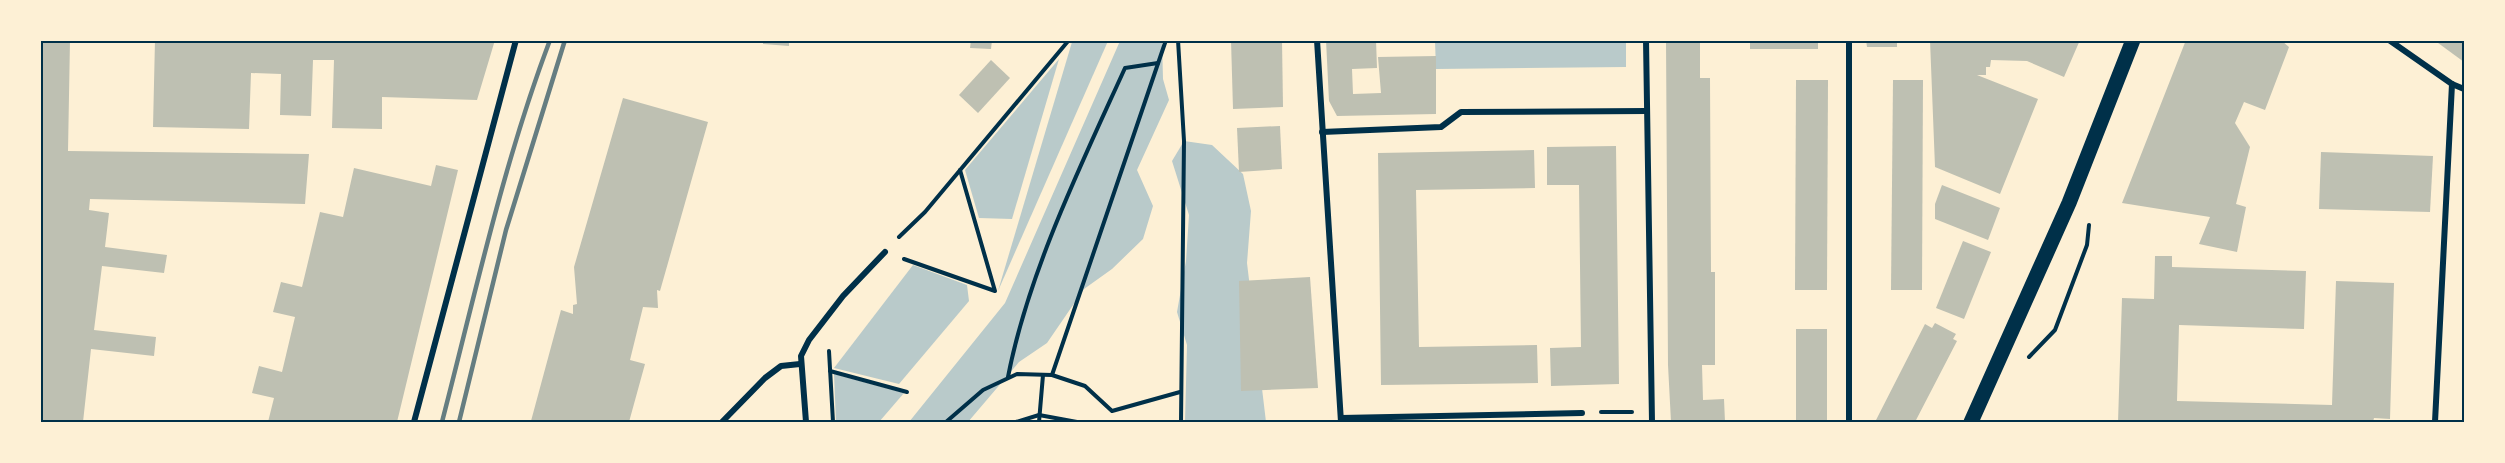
<svg xmlns="http://www.w3.org/2000/svg" width="2505" height="463" viewBox="0 0 2505 463" font-family="'PT Sans Narrow',sans-serif">
	<style>
		.green { fill: #b9caca }
		.building { fill: #bec0b2 }
		.lines { fill: none; stroke-linecap: round; stroke-linejoin: round }
		.path { stroke: #003049; stroke-width: 4 }
		.minor { stroke: #003049; stroke-width: 6 }
		.primary { stroke: #003049; stroke-width: 15 }
		.rail { stroke: #657d81; stroke-width: 4.5 }
		.neatline { fill: none; stroke: #003049; stroke-width: 2 }
	</style>
	<rect width="100%" height="100%" fill="#fdf0d5"/>
	<g class="green">
		<path d="M1074,40L1108,41L998,291L1072,42Z"/>
		<path d="M1120,41H1162L1163,79L1169,100L1137,170L1153,206L1143,239L1112,269L1084,289L1047,343L1019,362L968,422H909L1005,303Z"/>
		<path d="M1435,41H1626V67L1436,69Z"/>
		<path d="M1059,59L1012,219L979,218L965,170Z"/>
		<path d="M1184,141L1212,145L1243,174L1251,211L1247,263L1266,422H1185L1187,345L1177,312L1186,261L1189,215L1172,161Z"/>
		<path d="M913,265L967,285L969,301L899,384L834,368Z"/>
		<path d="M834,374L904,393L879,422H836Z"/>
	</g>
	<g class="building">
		<path d="M40,40H70L68,151L309,154L305,204L90,199L89,210L109,213L105,247L167,255L164,273L102,266L94,330L156,337L154,356L91,349L83,422H40Z"/>
		<path d="M155,40H495L477,100L382,97V129L332,128L334,60H313L311,116L280,115L281,74L251,73L249,129L153,127Z"/>
		<path d="M763,40H789V46L763,44Z"/>
		<path d="M971,40H992L991,49L970,48Z"/>
		<path d="M1231,40H1282L1283,107L1233,109Z"/>
		<path d="M1326,40H1376L1377,68L1352,69L1353,94L1381,93L1378,57L1436,56V114L1337,116L1329,101Z"/>
		<path d="M1666,40H1700V78H1710L1711,272H1715V365H1702L1703,400L1724,399L1725,422H1671L1668,365Z"/>
		<rect x="1750" y="40" width="68" height="9"/>
		<path d="M1866,40H1897V47H1867Z"/>
		<path d="M1930,40H2080L2064,77L2027,61L1991,60L1990,67H1986V75H1977L2038,99L2000,194L1935,167Z"/>
		<path d="M2186,40H2281L2289,47L2265,110L2244,102L2235,123L2250,147L2236,204L2246,207L2237,252L2199,244L2210,217L2122,203Z"/>
		<path d="M2434,40H2464V62Z"/>
		<path d="M991,60L1010,78L978,113L959,95Z"/>
		<path d="M1796,80H1828L1827,290H1795Z"/>
		<path d="M1893,80H1923L1922,290H1891Z"/>
		<path d="M623,98L708,122L660,291L657,290L658,308L643,307L630,360L645,364L629,422H537L531,421L561,310L573,314V305L577,304L574,267Z"/>
		<path d="M1280,126L1282,169L1239,172L1237,128Z"/>
		<path d="M1616,146L1619,384L1551,386L1550,348L1581,347L1579,185H1547V147Z"/>
		<path d="M1534,150L1535,188L1416,190L1419,347L1537,345L1538,383L1381,385L1378,153Z"/>
		<path d="M2321,152L2433,156L2430,212L2319,209Z"/>
		<path d="M436,165L458,170L397,422H268L274,398L252,393L259,366L282,372L295,317L273,312L281,282L302,287L320,212L343,217L354,168L431,186Z"/>
		<path d="M1942,185L2000,208L1988,240L1935,219V204Z"/>
		<path d="M1963,241L1991,252L1964,319L1936,308Z"/>
		<path d="M2155,256H2172V267L2306,271L2304,329L2179,325L2177,401L2332,405L2336,281L2394,283L2390,419L2374,418L2373,422H2118L2122,298L2154,299Z"/>
		<path d="M1310,277L1318,388L1241,391L1239,281Z"/>
		<path d="M1935,323L1956,334L1953,339L1957,341L1915,422H1875L1925,324L1932,328Z"/>
		<rect x="1796" y="329" width="31" height="93"/>
	</g>
	<g class="lines">
		<g class="path">
			<path d="M1178,40L1184,141L1181,422"/>
			<path d="M899,237L925,212L1069,40"/>
			<path d="M904,259L995,291L960,170"/>
			<path d="M829,351L833,422"/>
			<path d="M2029,357L2055,330L2087,245L2089,225"/>
			<path d="M830,371L907,392"/>
			<path d="M1052,375L1085,386L1112,411L1180,392"/>
			<path d="M1008,377C1028,273 1081,165 1125,68L1158,63"/>
			<path d="M1601,412H1632"/>
			<path d="M946,422L983,390L1017,374L1052,375L1166,40"/>
			<path d="M1016,422L1039,415L1077,422"/>
			<path d="M1039,422L1043,375"/>
		</g>
		<g class="minor">
			<path d="M1317,40L1341,422"/>
			<path d="M1646,40L1652,422"/>
			<path d="M2389,40L2452,84L2464,89"/>
			<path d="M1322,132L1441,127L1461,112L1647,111"/>
			<path d="M1341,418L1582,413"/>
			<path d="M414,422L516,40"/>
			<path d="M722,422L765,378L781,366L800,364"/>
			<path d="M806,422L801,356L809,340L843,296L885,252"/>
			<path d="M1849,422V40"/>
			<path d="M2435,422L2452,84"/>
		</g>
		<path class="primary" d="M1971,422L2069,203L2133,40"/>
		<g class="rail">
			<path d="M442,422C475,295 503,164 550,40"/>
			<path d="M459,422L506,230L565,40"/>
		</g>
	</g>
	<rect width="2505" height="463" fill="none" stroke="#fdf0d5" stroke-width="84"/>
	<rect x="42" y="42" width="2421" height="379" class="neatline"/>
</svg>
